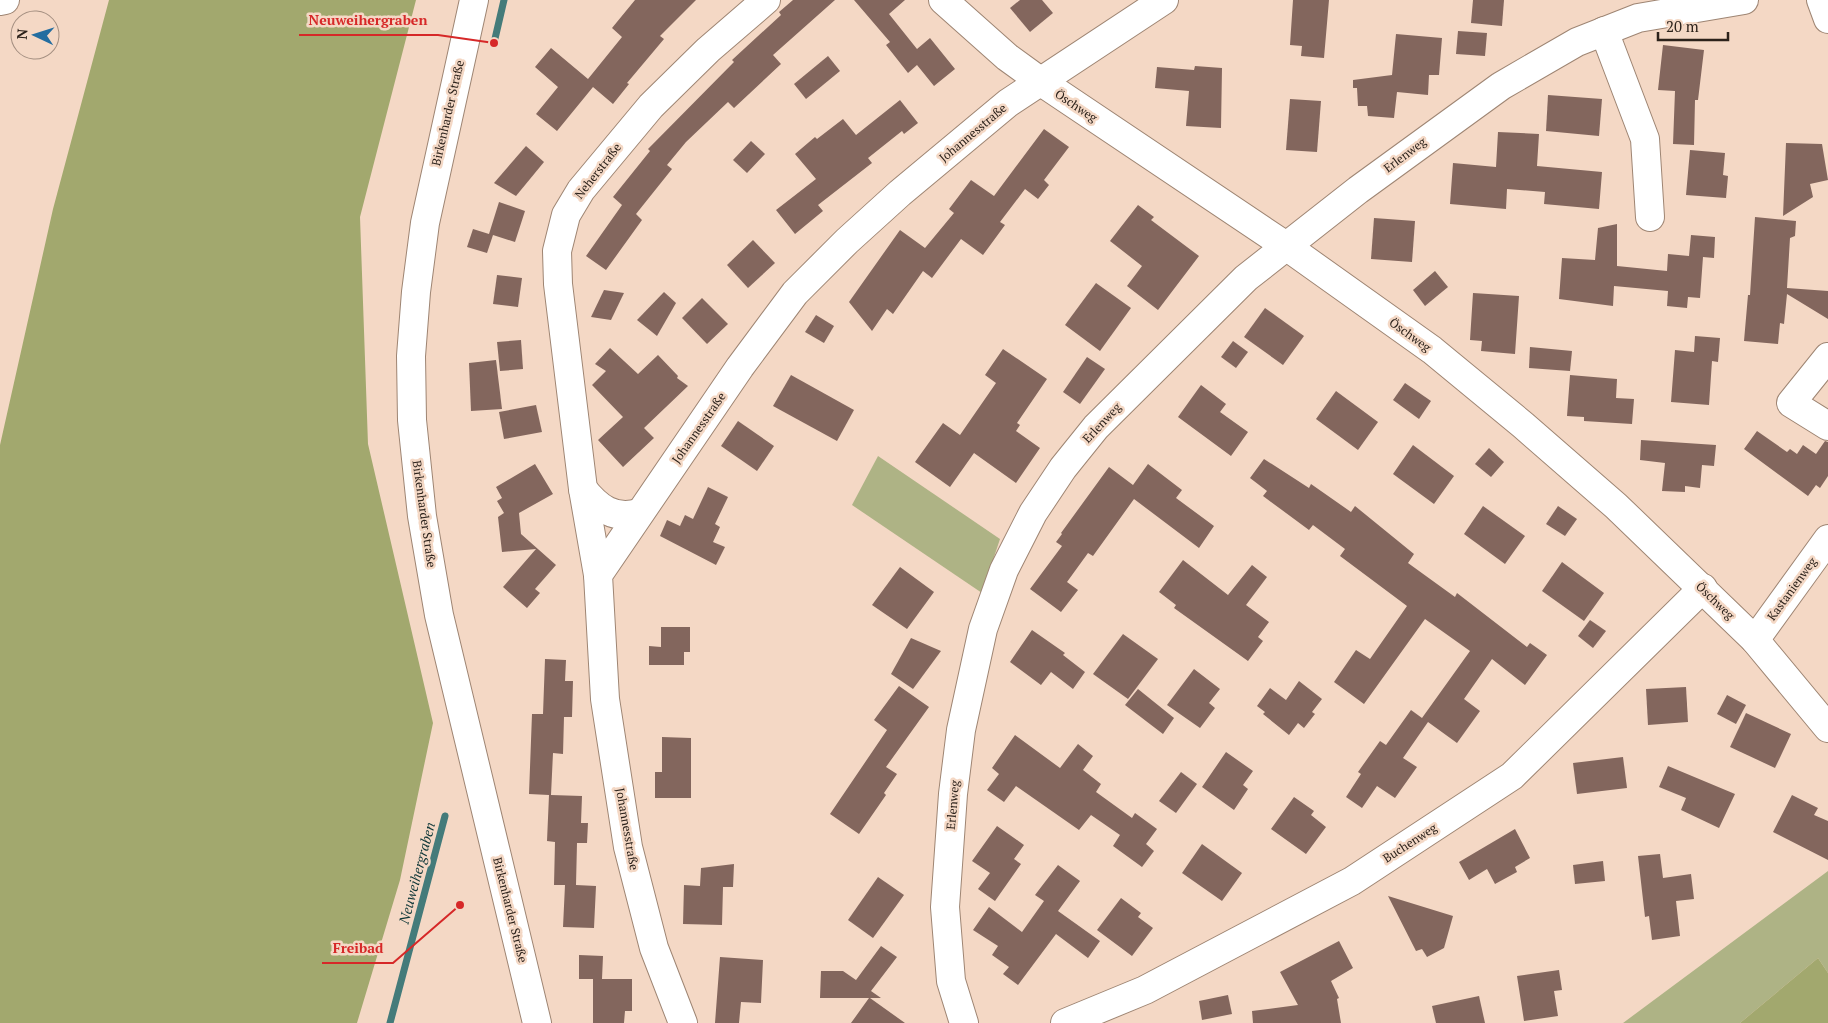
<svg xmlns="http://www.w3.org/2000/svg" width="1828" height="1023" viewBox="0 0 1828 1023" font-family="'PT Serif',serif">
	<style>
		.green { fill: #aeb385 }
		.forest { fill: #a2a86e }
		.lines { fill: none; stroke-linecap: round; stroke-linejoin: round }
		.stream { stroke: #447b7a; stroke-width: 7 }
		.building { fill: #83665d }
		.minor-casing { stroke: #9e8573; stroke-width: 30 }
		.minor { stroke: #fff; stroke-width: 28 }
		.labels { text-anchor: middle; stroke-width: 5; stroke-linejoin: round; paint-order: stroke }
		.street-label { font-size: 12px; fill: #2c221b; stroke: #f4d8c5 }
		.water-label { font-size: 14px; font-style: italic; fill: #0d3637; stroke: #f4d8c5 }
		.leader { fill: none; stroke: #d62828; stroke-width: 2 }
		.callout-dot { fill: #d62828; stroke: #f4d8c5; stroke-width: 2 }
		.callout-label { font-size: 14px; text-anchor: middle; font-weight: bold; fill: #d62828; stroke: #f4d8c5; stroke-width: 5; stroke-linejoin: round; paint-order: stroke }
	</style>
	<rect width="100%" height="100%" fill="#f4d8c5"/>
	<g class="green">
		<path d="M878,456L1000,539L982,593L852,505Z"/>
		<path d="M1828,871V973L1818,958L1740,1023H1623Z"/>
	</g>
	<g class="forest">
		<path d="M109,0H416L360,217L368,444L433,723L400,880L357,1023H0V445L53,209Z"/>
		<path d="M1818,958L1828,973V1023H1740Z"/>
	</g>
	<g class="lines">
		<g class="stream">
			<path d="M494,43L504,0"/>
			<path d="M390,1023L445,816"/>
		</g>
	</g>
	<g class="building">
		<path d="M635,0H696L660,36L664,39L627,83L629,84L613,104L593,87L557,131L536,114L558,87L535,67L551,48L588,79L622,37L612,28Z"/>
		<path d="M793,0H835L773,55L781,64L734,108L728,102L686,142L667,165L672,169L636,214L642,220L606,270L586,256L622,205L613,197L650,151L648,149L734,62L732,60L781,15L779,12Z"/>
		<path d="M854,0H905L889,14L917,49L930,38L955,69L934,86L917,65L908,73L886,45L890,42Z"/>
		<path d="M1020,0H1042L1053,13L1030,32L1010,8Z"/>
		<path d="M1293,0H1329L1324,58L1301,56L1302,46L1290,45Z"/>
		<path d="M1473,0H1504L1502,26L1471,23Z"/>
		<path d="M1458,31L1487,33L1485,56L1456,54Z"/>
		<path d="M1396,34L1442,38L1439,75H1429L1428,95L1397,92L1394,118L1368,116L1367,106H1358L1357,88H1353V80L1392,75Z"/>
		<path d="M1663,45L1704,50L1698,100H1695L1694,145L1673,144L1675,91L1658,90Z"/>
		<path d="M828,56L840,71L806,99L794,84Z"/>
		<path d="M1195,66L1222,68L1221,128L1186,126L1189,91L1155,88L1157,67L1194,70Z"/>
		<path d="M1548,95L1602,99L1599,136L1546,131Z"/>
		<path d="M1290,99L1321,101L1317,152L1286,150Z"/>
		<path d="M900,100L918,123L904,134L902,131L868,158L872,163L818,205L823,211L795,234L776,210L816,179L795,154L815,137L817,139L843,119L856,135Z"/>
		<path d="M1044,129L1069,147L1044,180L1049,185L1038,199L1025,189L1000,222L1005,225L983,255L961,239L932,278L923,271L893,314L887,309L872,331L849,302L900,230L925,248L954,213L949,209L971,180L994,196Z"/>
		<path d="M1498,132L1539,134L1537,166L1602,172L1599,209L1544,204L1545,192L1507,189L1506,209L1450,204L1453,163L1496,167Z"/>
		<path d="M751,141L765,154L747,173L733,160Z"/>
		<path d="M1786,143L1822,144L1828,180L1810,184L1813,197L1783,216Z"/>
		<path d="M526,146L544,162L516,196L494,183Z"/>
		<path d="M1690,150L1725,153L1723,175L1728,176L1726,198L1686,195Z"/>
		<path d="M499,202L525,211L515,242L493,235L487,253L467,247L473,229L489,234Z"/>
		<path d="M1138,205L1154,217L1151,220L1199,256L1158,310L1127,286L1142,266L1110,241Z"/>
		<path d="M1755,217L1796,221L1795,236L1790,238L1787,288L1828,291V319L1787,294L1784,324L1780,323L1778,344L1744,341L1748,295H1750Z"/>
		<path d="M1374,218L1415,221L1412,262L1371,259Z"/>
		<path d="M1617,224V266L1667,271L1668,254L1689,256L1691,235L1715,237L1714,258L1703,257L1700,298L1688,297L1687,308L1667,306L1668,291L1614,286L1613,306L1559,299L1562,258L1595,260L1598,228Z"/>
		<path d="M753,240L775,263L748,288L727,265Z"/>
		<path d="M1435,271L1448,287L1425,306L1413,290Z"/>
		<path d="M497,275L522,278L518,307L493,304Z"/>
		<path d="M1096,283L1131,308L1100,351L1065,325Z"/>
		<path d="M604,290L624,293L611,320L591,317Z"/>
		<path d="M664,292L676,303L657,336L637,320Z"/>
		<path d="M1473,293L1519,296L1515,354L1481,351L1482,341L1470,340Z"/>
		<path d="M702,298L728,324L707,344L682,318Z"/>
		<path d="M1265,308L1304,336L1283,365L1244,337Z"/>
		<path d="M816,315L834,326L824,343L805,332Z"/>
		<path d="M1695,336L1720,338L1718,362L1712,361L1709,405L1671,402L1675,350L1694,352Z"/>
		<path d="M521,340L523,369L500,371L497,342Z"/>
		<path d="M1233,341L1248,352L1236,368L1221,357Z"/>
		<path d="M1530,347L1572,351L1570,371L1529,368Z"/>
		<path d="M610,348L638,374L658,355L678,376L677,378L688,386L644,428L654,438L623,467L598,440L623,417L592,385L606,371L595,364Z"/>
		<path d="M1003,349L1047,379L1017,423L1020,425L1016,431L1040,448L1016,483L974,453L950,487L915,462L943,423L960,435L996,383L985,375Z"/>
		<path d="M1087,357L1105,369L1080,404L1063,392Z"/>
		<path d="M496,360L502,409L471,411L469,363Z"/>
		<path d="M791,375L854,410L837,441L773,406Z"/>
		<path d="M1570,375L1617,379L1616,398L1634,399L1632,424L1584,421V417L1567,416Z"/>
		<path d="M1405,383L1431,401L1419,419L1393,400Z"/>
		<path d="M1201,385L1226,404L1220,412L1248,432L1231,456L1178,417Z"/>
		<path d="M1336,391L1378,422L1358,450L1316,419Z"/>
		<path d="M536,405L542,432L504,439L499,412Z"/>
		<path d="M738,421L774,446L757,471L721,446Z"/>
		<path d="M1757,431L1787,452L1790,449L1797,454L1803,445L1816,454L1825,441L1828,442V476L1820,488L1816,485L1808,496L1744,449Z"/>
		<path d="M1641,440L1716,445L1714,466L1702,465L1700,488L1685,486V492L1662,491L1665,463L1640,460Z"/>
		<path d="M1413,445L1454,476L1434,504L1393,474Z"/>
		<path d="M1489,448L1504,462L1491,477L1475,464Z"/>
		<path d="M1264,459L1309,488L1311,484L1351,512L1355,506L1414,554L1408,563L1455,597L1457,593L1527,647L1530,643L1547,655L1525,685L1492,659L1464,699L1480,711L1457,743L1428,722L1403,758L1417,767L1395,798L1377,786L1362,808L1346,797L1361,774L1358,772L1380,741L1386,745L1411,710L1422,718L1470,651L1425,619L1364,704L1334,682L1356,650L1370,659L1407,606L1340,556L1345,549L1313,525L1309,530L1263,496L1267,491L1250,478Z"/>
		<path d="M535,464L553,494L519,513L521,534L556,565L535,589L540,593L527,608L503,587L536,549L502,552L498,517L504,513L497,501L502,498L496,487Z"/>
		<path d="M1148,464L1182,490L1176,498L1214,526L1199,548L1134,499L1093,556L1088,553L1067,582L1078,590L1061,612L1030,589L1062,546L1056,542L1062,534L1061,533L1109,467L1133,485Z"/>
		<path d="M708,487L728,497L715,524L720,527L713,542L725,547L716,565L660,536L667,520L680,526L685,515L693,519Z"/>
		<path d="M1483,506L1525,536L1505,564L1464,534Z"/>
		<path d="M1558,506L1577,519L1565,536L1546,524Z"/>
		<path d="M1183,560L1228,595L1252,565L1267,577L1246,605L1269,622L1258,637L1263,641L1248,661L1174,608L1176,605L1159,592Z"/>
		<path d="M1562,562L1604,593L1584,621L1542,591Z"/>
		<path d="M900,567L934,592L907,629L872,605Z"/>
		<path d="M1590,620L1606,631L1593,648L1578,636Z"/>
		<path d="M661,627H690V652H684V665H649V646L661,647Z"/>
		<path d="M1032,630L1065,653L1063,655L1085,672L1073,689L1051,672L1041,685L1010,662Z"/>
		<path d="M1123,634L1158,659L1128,699L1093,674Z"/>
		<path d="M911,638L941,651L913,689L891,674Z"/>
		<path d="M545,659L566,660L565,681H573L572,717H564L563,754L553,753L551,795L582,796L581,823H588L587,843H577L576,885L596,886L594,928L563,927L565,885H554L555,842L547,841L549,795L529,794L532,714H543Z"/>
		<path d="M1194,669L1220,689L1209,703L1215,708L1200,728L1167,705Z"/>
		<path d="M1299,681L1322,699L1312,712L1315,714L1304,728L1298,723L1289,735L1263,714L1265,712L1257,706L1270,688L1286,700Z"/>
		<path d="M899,686L929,707L886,767L897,774L884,793L886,795L859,834L830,814L887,730L874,720Z"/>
		<path d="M1686,687L1688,722L1648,725L1646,689Z"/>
		<path d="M1138,689L1174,718L1163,734L1125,705Z"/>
		<path d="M1727,695L1746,705L1736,724L1717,714Z"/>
		<path d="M1746,713L1791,734L1775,768L1730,747Z"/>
		<path d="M1015,735L1060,768L1078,744L1093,756L1083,770L1101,784L1096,792L1132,818L1135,813L1157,829L1146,844L1154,851L1142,867L1113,846L1120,835L1091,815L1079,830L1016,786L1004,802L987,790L999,774L992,768Z"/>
		<path d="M662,737L691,738V798H655V772H662Z"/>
		<path d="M1226,752L1253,771L1243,785L1248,789L1234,810L1202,787Z"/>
		<path d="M1623,757L1627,788L1577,794L1573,763Z"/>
		<path d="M1668,766L1735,794L1719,828L1681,810L1686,798L1659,787Z"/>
		<path d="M1181,772L1197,784L1176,813L1159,801Z"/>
		<path d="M1792,795L1818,808L1814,815L1828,821V860L1773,832Z"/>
		<path d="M1294,797L1314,811L1311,815L1326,827L1306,854L1271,829Z"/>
		<path d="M997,826L1024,845L1014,859L1021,864L995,901L978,889L990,873L972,861Z"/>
		<path d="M1515,829L1530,858L1515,867L1517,872L1495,884L1487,869L1469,880L1459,862Z"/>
		<path d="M1202,844L1242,873L1222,901L1182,873Z"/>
		<path d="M1660,854L1663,878L1691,874L1694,899L1676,901L1680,936L1652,940L1649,916L1645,917L1638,856Z"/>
		<path d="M1603,861L1605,881L1575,884L1573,865Z"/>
		<path d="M734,864L733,887H723L722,925L683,924L684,885L700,886L701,868Z"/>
		<path d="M1058,865L1080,881L1058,911L1100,941L1088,958L1056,934L1018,985L1003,974L1009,967L992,955L998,946L973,930L989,907L1022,932L1044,901L1035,895Z"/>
		<path d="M878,877L904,895L873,938L848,920Z"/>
		<path d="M1388,896L1453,916L1444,948L1427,957L1422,949L1416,951Z"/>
		<path d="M1121,898L1141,913L1138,917L1153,928L1132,956L1097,930Z"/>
		<path d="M1339,941L1353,968L1331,981L1339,998L1337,999L1341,1023H1253L1252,1011L1298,1005L1280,972Z"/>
		<path d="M881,946L897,957L871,991L881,998H870L905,1023H851L869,998H820L821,971H843L856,980Z"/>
		<path d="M579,955L603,956L602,979H632V1011H625L624,1023H593V979H579Z"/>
		<path d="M720,957L763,960L761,1003L741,1002L739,1023H715Z"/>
		<path d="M1559,970L1562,990L1554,991L1558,1016L1524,1021L1517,976Z"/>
		<path d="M1228,995L1232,1014L1202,1020L1199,1001Z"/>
		<path d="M1479,996L1485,1023H1436L1432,1006Z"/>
	</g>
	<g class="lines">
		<defs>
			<g id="minor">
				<path d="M474,0L425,223L416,292L411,356L412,420L422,516L439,615L537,1023"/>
				<path d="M943,0L1007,57L1040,81L1286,246L1432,350L1523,425L1616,506L1755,640L1828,728"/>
				<path d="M1821,0L1828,19"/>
				<path d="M0,1L5,0"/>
				<path d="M1604,31L1645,139L1650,217"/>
				<path d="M1828,357L1791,403L1828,426"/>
				<path d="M583,489C598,508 614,520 639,513"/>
				<path d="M598,575L583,489L558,284L557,251L566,215L581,190L651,106L708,50L766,0"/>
				<path d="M1755,640L1828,539"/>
				<path d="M683,1023L654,948L628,847L605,699L598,575L740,367L795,293L847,241L900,193L1008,103L1164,0"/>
				<path d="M964,1023L951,981L945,907L953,794L961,730L983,629L1004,570L1033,513L1063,468L1096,427L1246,278L1358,190L1501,86L1577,42L1638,18L1744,0"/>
				<path d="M1065,1023L1145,990L1352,881L1512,776L1703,588"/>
			</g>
		</defs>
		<use href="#minor" class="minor-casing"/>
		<use href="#minor" class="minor"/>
	</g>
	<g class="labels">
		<g class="street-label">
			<text transform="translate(1076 106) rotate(34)" y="4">Öschweg</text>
			<text transform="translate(448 113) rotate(-77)" y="4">Birkenharder Straße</text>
			<text transform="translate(973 133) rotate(-40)" y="4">Johannesstraße</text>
			<text transform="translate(1405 155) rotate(-37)" y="4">Erlenweg</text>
			<text transform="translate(598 171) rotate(-52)" y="4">Neherstraße</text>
			<text transform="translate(1410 335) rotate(36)" y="4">Öschweg</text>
			<text transform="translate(1102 423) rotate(-47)" y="4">Erlenweg</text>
			<text transform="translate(699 428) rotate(-55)" y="4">Johannesstraße</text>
			<text transform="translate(424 514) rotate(82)" y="4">Birkenharder Straße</text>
			<text transform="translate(1792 589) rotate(-54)" y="4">Kastanienweg</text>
			<text transform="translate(1715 601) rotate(44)" y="4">Öschweg</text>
			<text transform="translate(953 805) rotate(-85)" y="4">Erlenweg</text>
			<text transform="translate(627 829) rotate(80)" y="4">Johannesstraße</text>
			<text transform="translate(1410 843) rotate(-33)" y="4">Buchenweg</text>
			<text transform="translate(510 910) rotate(76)" y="4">Birkenharder Straße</text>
		</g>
		<g class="water-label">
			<text transform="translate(417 873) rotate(-75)" y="5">Neuweihergraben</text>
		</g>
	</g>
	<path class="leader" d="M494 43L438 35H299M460 905L393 963H322"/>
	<g class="callout-dot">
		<circle cx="494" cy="43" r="5"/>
		<circle cx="460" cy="905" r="5"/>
	</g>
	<g class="callout-label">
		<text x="368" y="25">Neuweihergraben</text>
		<text x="358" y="953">Freibad</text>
	</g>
	<g transform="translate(35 35) rotate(274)"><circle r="24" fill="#f4d8c5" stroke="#a48f81"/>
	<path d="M0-4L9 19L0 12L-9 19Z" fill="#236da0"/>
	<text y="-8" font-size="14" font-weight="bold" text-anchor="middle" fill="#2c221b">N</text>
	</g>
	<path d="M1658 32v8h70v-8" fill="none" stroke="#2c221b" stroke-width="2.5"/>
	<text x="1666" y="32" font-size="15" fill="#2c221b" stroke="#f4d8c5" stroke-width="4" paint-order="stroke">20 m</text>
</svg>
